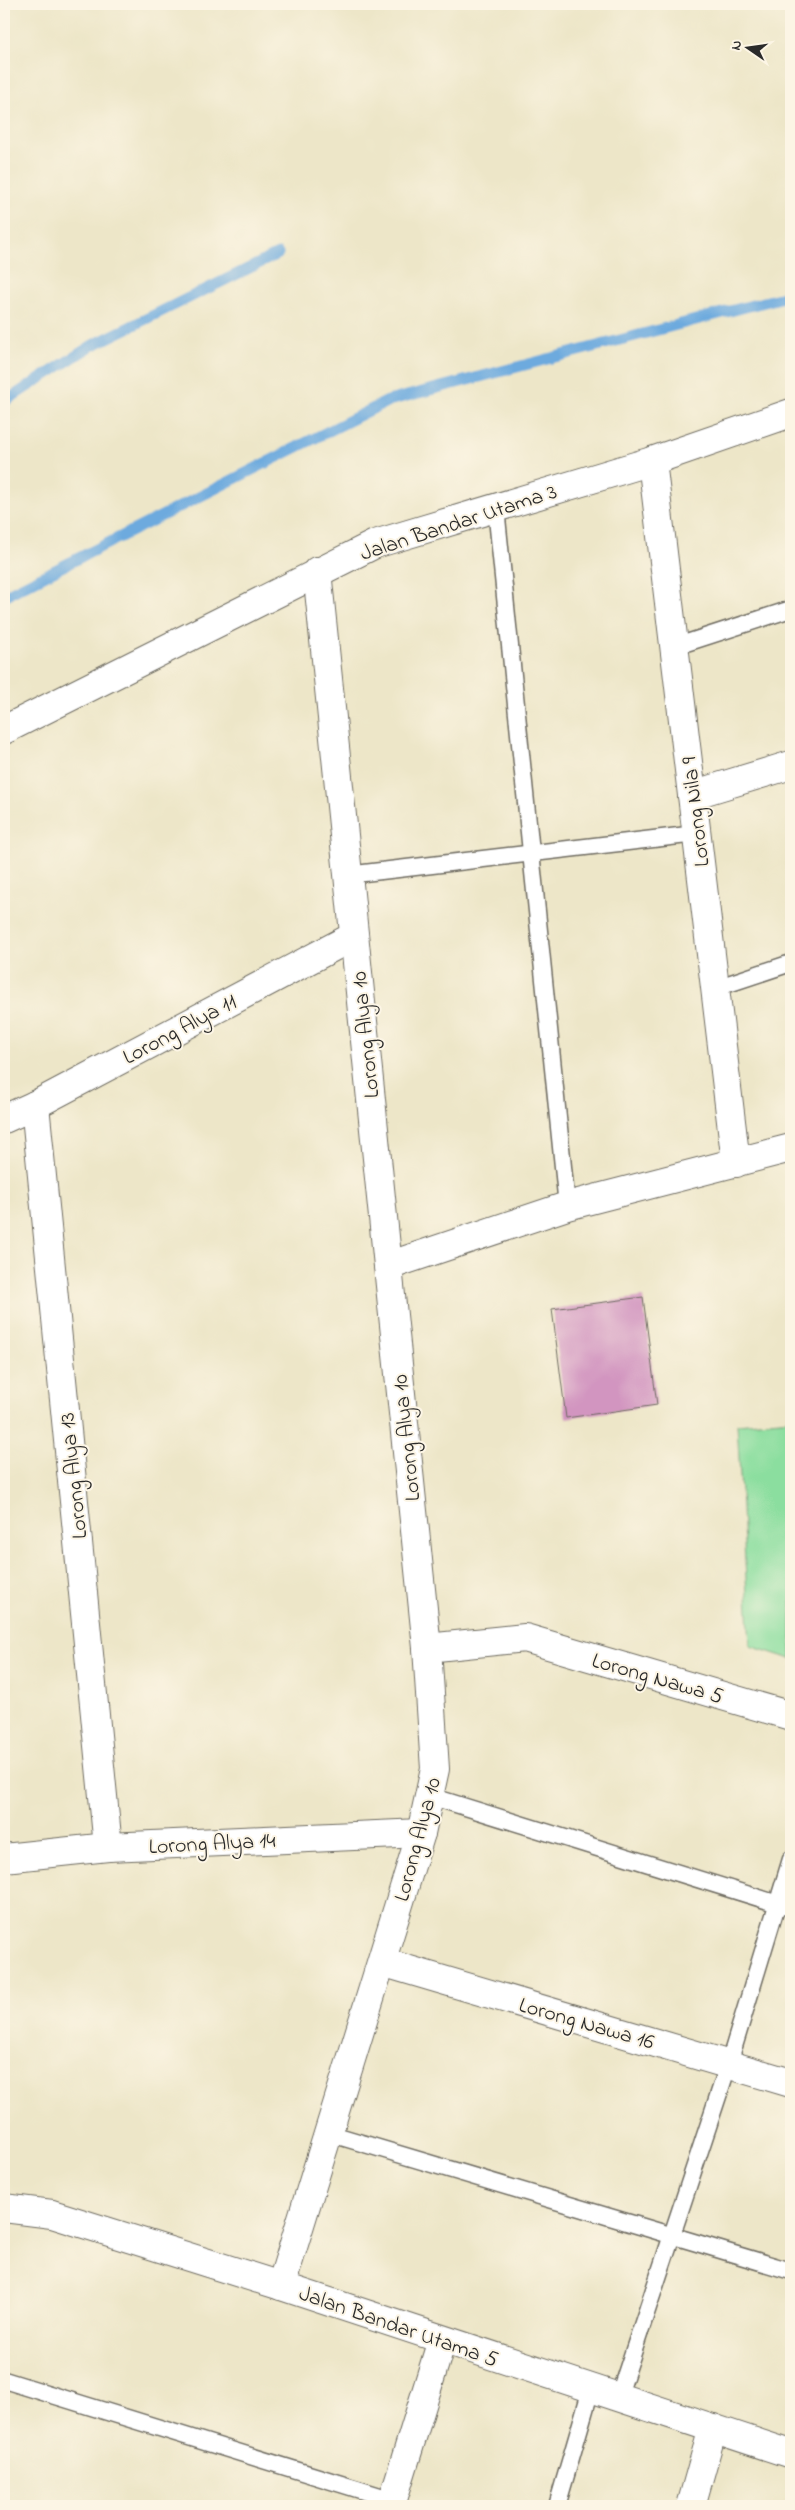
<svg xmlns="http://www.w3.org/2000/svg" width="795" height="2510" viewBox="0 0 795 2510" font-family="'Indie Flower',sans-serif">
	<style>
		.park { fill: #8bde9f; stroke: #5b8465 }
		.lines { fill: none; stroke-linecap: round; stroke-linejoin: round }
		.stream { stroke: #6daade; stroke-width: 11 }
		.building { fill: #d295c0 }
		.service-casing { stroke: #6f6c62; stroke-width: 19 }
		.minor-casing { stroke: #6f6c62; stroke-width: 30 }
		.service { stroke: #fff; stroke-width: 16 }
		.minor { stroke: #fff; stroke-width: 28 }
		.labels { text-anchor: middle; stroke-width: 4; stroke-linejoin: round; paint-order: stroke }
		.street-label { font-size: 22px; fill: #2b2b2b; stroke: #fcf5e5 }
	</style>
	<rect width="100%" height="100%" fill="#fcf5e5"/>
	<filter id="ink" filterUnits="userSpaceOnUse"><feTurbulence type="fractalNoise" baseFrequency=".02" numOctaves="2"/><feDisplacementMap in="SourceGraphic" scale="10" xChannelSelector="R" yChannelSelector="G"/><feConvolveMatrix kernelMatrix="1 2 1 2 8 2 1 2 1" color-interpolation-filters="sRGB"/></filter>
	<filter id="wash" filterUnits="userSpaceOnUse"><feTurbulence type="fractalNoise" baseFrequency=".0096" numOctaves="4" result="noise"/><feDisplacementMap in="SourceGraphic" scale="20" xChannelSelector="R" yChannelSelector="G"/><feGaussianBlur stdDeviation="1.12" result="paint"/><feColorMatrix in="noise" values="0 0 0 0 0 0 0 0 0 0 0 0 0 0 0 0 0 1.4 0 .05"/><feComposite in="paint" operator="in"/></filter>
	<g filter="url(#wash)">
		<rect width="100%" height="100%" fill="#ede6c8"/>
		<path class="park" d="M791,1419V1659L750,1646L737,1424Z"/>
		<g class="lines">
			<g class="stream">
				<path d="M4,402L91,346L278,254"/>
				<path d="M4,596L388,401L791,295"/>
			</g>
		</g>
		<g id="blocks">
			<path class="building" d="M643,1297L657,1405L566,1418L552,1309Z"/>
		</g>
	</g>
	<g filter="url(#ink)">
		<use href="#blocks" fill-opacity="0" stroke="#6f6c62" stroke-width="1"/>
		<g class="lines">
			<defs>
				<g id="service">
					<path d="M496,508L567,1206"/>
					<path d="M674,647L791,609"/>
					<path d="M347,875L696,834"/>
					<path d="M716,988L791,963"/>
					<path d="M430,1796L791,1908"/>
					<path d="M328,2133L791,2271"/>
					<path d="M4,2380L393,2500"/>
					<path d="M618,2398L729,2063L791,1859"/>
					<path d="M557,2506L591,2389"/>
				</g>
				<g id="minor">
					<path d="M652,461L736,1163"/>
					<path d="M4,730L375,544L652,461L791,413"/>
					<path d="M692,795L791,765"/>
					<path d="M35,1105L108,1847"/>
					<path d="M4,1119L35,1105L354,936"/>
					<path d="M388,1266L567,1206L791,1148"/>
					<path d="M427,1648L525,1638L791,1716"/>
					<path d="M4,1858L108,1847L421,1833"/>
					<path d="M382,1962L791,2083"/>
					<path d="M4,2208L52,2214L281,2286L791,2454"/>
					<path d="M281,2286L421,1833L435,1769L427,1648L317,571"/>
					<path d="M391,2506L442,2340"/>
					<path d="M691,2506L713,2428"/>
				</g>
			</defs>
			<use href="#service" class="service-casing"/>
			<use href="#minor" class="minor-casing"/>
			<use href="#service" class="service"/>
			<use href="#minor" class="minor"/>
		</g>
	</g>
	<g class="labels">
		<g class="street-label">
			<text transform="translate(458 521) rotate(-18)" y="8">Jalan Bandar Utama 3</text>
			<text transform="translate(694 812) rotate(-97)" y="8">Lorong Nila 9</text>
			<text transform="translate(179 1028) rotate(-28)" y="8">Lorong Alya 11</text>
			<text transform="translate(364 1035) rotate(-96)" y="8">Lorong Alya 10</text>
			<text transform="translate(405 1438) rotate(-96)" y="8">Lorong Alya 10</text>
			<text transform="translate(72 1476) rotate(-96)" y="8">Lorong Alya 13</text>
			<text transform="translate(658 1677) rotate(16)" y="8">Lorong Nawa 5</text>
			<text transform="translate(416 1839) rotate(-75)" y="8">Lorong Alya 10</text>
			<text transform="translate(212 1842) rotate(-3)" y="8">Lorong Alya 14</text>
			<text transform="translate(587 2022) rotate(16)" y="8">Lorong Nawa 16</text>
			<text transform="translate(399 2325) rotate(19)" y="8">Jalan Bandar Utama 5</text>
		</g>
	</g>
	<rect width="795" height="2510" fill="none" stroke="#fcf5e5" stroke-width="20"/>
	<g transform="translate(748 48) rotate(283)" stroke="#fcf5e5" stroke-width="4" paint-order="stroke">
	<path d="M0-4L9 19L0 12L-9 19Z" fill="#2b2b2b"/>
	<text y="-8" font-size="14" font-weight="bold" text-anchor="middle" fill="#2b2b2b">N</text>
	</g>
</svg>
